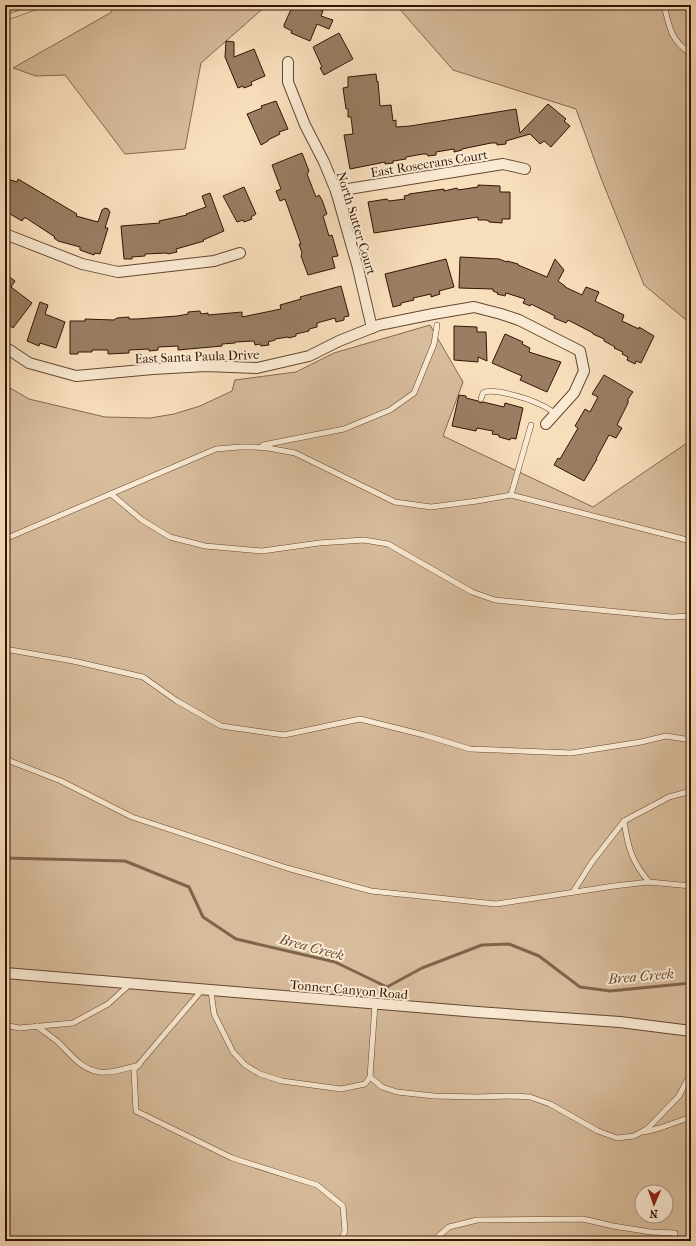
<svg xmlns="http://www.w3.org/2000/svg" width="696" height="1246" viewBox="0 0 696 1246" font-family="'IM FELL French Canon',serif">
	<style>
		.green { fill: #d7bc9c; stroke: #85684f; fill-rule: evenodd }
		.lines { fill: none; stroke-linecap: round; stroke-linejoin: round }
		.stream { stroke: #81644c; stroke-width: 3 }
		.building { fill: #997e63; stroke: #331402 }
		.service-casing { stroke: #644730; stroke-width: 6 }
		.minor-casing { stroke: #644730; stroke-width: 12 }
		.service { stroke: #faead3; stroke-width: 5 }
		.minor { stroke: #faead3; stroke-width: 10 }
		.labels { text-anchor: middle; stroke-width: 4; stroke-linejoin: round; paint-order: stroke }
		.street-label { font-size: 13px; fill: #331402; stroke: #faead3 }
		.water-label { font-size: 14px; font-style: italic; fill: #674a33; stroke: #faead3 }
	</style>
	<rect width="100%" height="100%" fill="#f8dfbc"/>
	<filter id="stains"><feTurbulence type="fractalNoise" baseFrequency=".005" numOctaves="4"/><feColorMatrix values="0 0 0 0 .2 0 0 0 0 .09 0 0 0 0 .02 0 0 0 .5 -.17"/></filter>
	<radialGradient id="worn" r=".72"><stop offset=".6" stop-color="#630" stop-opacity="0"/><stop offset="1" stop-color="#630" stop-opacity=".3"/></radialGradient>
	<g class="green">
		<path d="M116,5H267L201,63L185,149L125,154L65,75L36,76L13,68L110,13Z"/>
		<path d="M396,5H691V324L644,285L601,178L576,109L453,70Z"/>
		<path d="M430,325L463,382L443,436L593,507L687,443L691,442V1241H5V385L29,399L105,417L150,418L174,414L200,406L232,391L235,380L296,372L334,353ZM642,1192H666V1216H642Z"/>
	</g>
	<g class="lines">
		<path class="stream" d="M5,858L125,861L189,887L203,917L236,939L335,962L387,987L422,968L482,945L509,944L539,956L580,987L610,991L691,983"/>
	</g>
	<g class="building">
		<path d="M293,5H308L323,11L321,16L333,20L329,29L317,24L310,41L291,33L292,31L284,27V25Z"/>
		<path d="M339,33L353,59L324,75L320,68L322,67L313,47Z"/>
		<path d="M226,41L234,42V57L254,49L265,76L251,82L252,85L244,88L243,86L238,88L225,57Z"/>
		<path d="M376,74L377,82L378,81L380,106L391,105L393,121L396,120V127L410,126L516,109L520,133L548,104L566,119L564,121L570,126L551,147L544,141L540,144L530,134L506,141V144L497,145V143H491L462,149V150L454,152V149L436,152V155L428,156L427,154H423L406,157V159L393,161V163L385,164V162L350,169L344,135L353,134L351,117H348V109H346L343,88L348,87V77Z"/>
		<path d="M276,101L288,129L279,132L280,134L268,140V141L261,145L247,114L262,108L261,106Z"/>
		<path d="M302,153L309,171L307,174L316,197L319,195L322,200L327,214L323,216L329,236L332,235L338,256L332,257L335,268L308,275L301,256L302,253L299,244H301L285,199L280,201L276,191L281,189L272,165Z"/>
		<path d="M5,178L17,182L18,179L77,214L76,216L98,222L102,210L105,208L108,209L110,212L105,228H108L100,254L95,253L94,255L80,250V247L58,241L54,238L55,237L26,218H24L22,221L5,211Z"/>
		<path d="M478,185L500,186V192H510V219H502V223L489,222V221L486,220H478V217L374,233L368,202L387,199L389,201L405,199L404,196L409,195V194L444,189V191L457,188L458,190L478,187Z"/>
		<path d="M244,187L256,214L251,217L252,219L244,222L243,220L237,222L223,196Z"/>
		<path d="M210,193L224,231L203,240L204,241L176,249L177,252L168,254L167,253L145,254V256L132,257V259H124L121,226L160,223L159,221L187,215L186,214L206,207L202,196Z"/>
		<path d="M460,257L499,259L507,262V261L518,264V265L547,277L555,259L564,270L558,281L565,286V287L582,295L586,287L599,292L595,301L624,315L622,321L639,329V327L654,336L641,363L636,361L635,364L627,360L628,357L622,354L623,352L614,348L615,347L604,341V339L593,334V333L568,320L566,323L554,318L555,316L531,304L530,306L523,303L525,299L506,293L505,296L497,294L498,293L493,291V289L459,288Z"/>
		<path d="M446,259L454,287L439,291L440,294L431,297V294L413,298L414,300L401,303V305L393,307L385,274Z"/>
		<path d="M8,276L15,281L11,287L32,303L13,328L5,322V280Z"/>
		<path d="M341,286L349,316L344,317V320L336,322L335,318L317,323V327L309,329V331L296,334V336L289,338L288,337L275,339V340L268,342L269,345L261,346L260,344L255,345L254,341L235,342V343L222,344V346L178,350V346L158,347V350L149,351V349L129,350V353L108,354V350H92V352H78V354H70V321H85V319L114,320L117,318L129,317V319H137L177,316L188,314V312L200,311L201,314L208,313V315L242,312V317L281,309L280,305L301,299L300,297Z"/>
		<path d="M40,302L48,305L45,314L65,322L56,348L40,343L39,346L27,341Z"/>
		<path d="M454,326L477,327V332H486L487,361L478,357V362L454,360Z"/>
		<path d="M505,334L523,342L522,344L530,348L529,352L561,362L547,392L520,380L522,376L492,363Z"/>
		<path d="M604,375L633,392L628,399V403L617,425L622,428L616,438L609,435L596,459H597L584,481L554,465L558,458L560,459L578,428L575,426L585,409L590,412L598,397L592,394Z"/>
		<path d="M459,395L466,396V398L478,401L480,403L483,402L504,407L505,403L523,408L516,439L511,438L510,440L499,437V435L492,434L493,431L477,428L476,431L452,426Z"/>
	</g>
	<g class="lines">
		<defs>
			<g id="service">
				<path d="M664,5C670,29 670,39 691,54"/>
				<path d="M11,16L41,5"/>
				<path d="M481,399L483,393C492,387 529,399 539,404C545,406 550,410 556,414"/>
				<path d="M263,445L344,429L390,410L414,393L434,344L437,325"/>
				<path d="M111,494L142,520L170,537L205,546L262,551L319,543L364,540L388,544L472,592L495,600L671,617L691,616"/>
				<path d="M511,495L531,425"/>
				<path d="M5,539L216,449L240,447H254L268,448L295,453L395,502L431,507L477,501L511,495L691,541"/>
				<path d="M5,649L73,661L143,677L177,701L221,726L284,735L360,719L424,735L470,749L571,753L641,742L666,736L691,740"/>
				<path d="M5,759L61,781L132,817L287,868L371,891L496,904L614,886L649,882L691,886"/>
				<path d="M624,821C628,848 632,862 649,882"/>
				<path d="M573,892L592,862L624,821L669,797L691,791"/>
				<path d="M202,990L134,1070L136,1111L232,1158L317,1185L343,1206L345,1231L341,1241"/>
				<path d="M211,991L214,1014L233,1052L245,1065L260,1074L282,1081L341,1089L365,1084L370,1077L375,1004"/>
				<path d="M5,1000L7,974"/>
				<path d="M5,1020V1025L19,1028L73,1023L108,1004L129,985"/>
				<path d="M37,1026C44,1032 53,1037 59,1043C71,1055 81,1069 99,1072C111,1074 127,1068 139,1065"/>
				<path d="M370,1077L382,1087L397,1092L434,1096L477,1097L513,1096L530,1097L550,1104L598,1131L617,1138L634,1136L647,1129L679,1096L691,1073"/>
				<path d="M644,1132L660,1128L691,1117"/>
				<path d="M433,1241L449,1227L477,1220L583,1219L613,1226L651,1232L675,1233L674,1241"/>
			</g>
			<g id="minor">
				<path d="M288,62V82L305,125L324,162L336,191L358,268L372,328"/>
				<path d="M336,191L503,164L525,169"/>
				<path d="M5,234L82,264L118,272L214,261L240,253"/>
				<path d="M5,347L29,363L76,376L153,369L206,366L257,368L309,356L339,341L379,325L433,314L474,307L501,314L519,320L580,351L584,371L574,393L546,424"/>
				<path d="M5,973L477,1012L620,1022L691,1031"/>
			</g>
		</defs>
		<use href="#service" class="service-casing"/>
		<use href="#minor" class="minor-casing"/>
		<use href="#service" class="service"/>
		<use href="#minor" class="minor"/>
	</g>
	<g class="labels">
		<g class="street-label">
			<text transform="translate(429 163) rotate(-9)" y="5">East Rosecrans Court</text>
			<text transform="translate(357 223) rotate(73)" y="5">North Sutter Court</text>
			<text transform="translate(197 356) rotate(-2)" y="5">East Santa Paula Drive</text>
			<text transform="translate(349 989) rotate(5)" y="5">Tonner Canyon Road</text>
		</g>
		<g class="water-label">
			<text transform="translate(312 947) rotate(15)" y="5">Brea Creek</text>
			<text transform="translate(641 976) rotate(-5)" y="5">Brea Creek</text>
		</g>
	</g>
	<rect width="696" height="1246" fill="none" stroke="#f8dfbc" stroke-width="20"/>
	<rect x="6" y="6" width="684" height="1234" fill="none" stroke="#331402" stroke-width="2"/>
	<rect x="10" y="10" width="676" height="1226" fill="none" stroke="#331402"/>
	<g transform="translate(654 1204) rotate(182)"><circle r="19" fill="#faead3" stroke="#aa947f"/>
	<path d="M0-3L7 15L0 10L-7 15Z" fill="#8f2418"/>
	<text y="-6" font-size="11" font-weight="bold" text-anchor="middle" fill="#331402">N</text>
	</g>
	<rect width="100%" height="100%" filter="url(#stains)"/>
	<rect width="100%" height="100%" fill="url(#worn)"/>
</svg>
